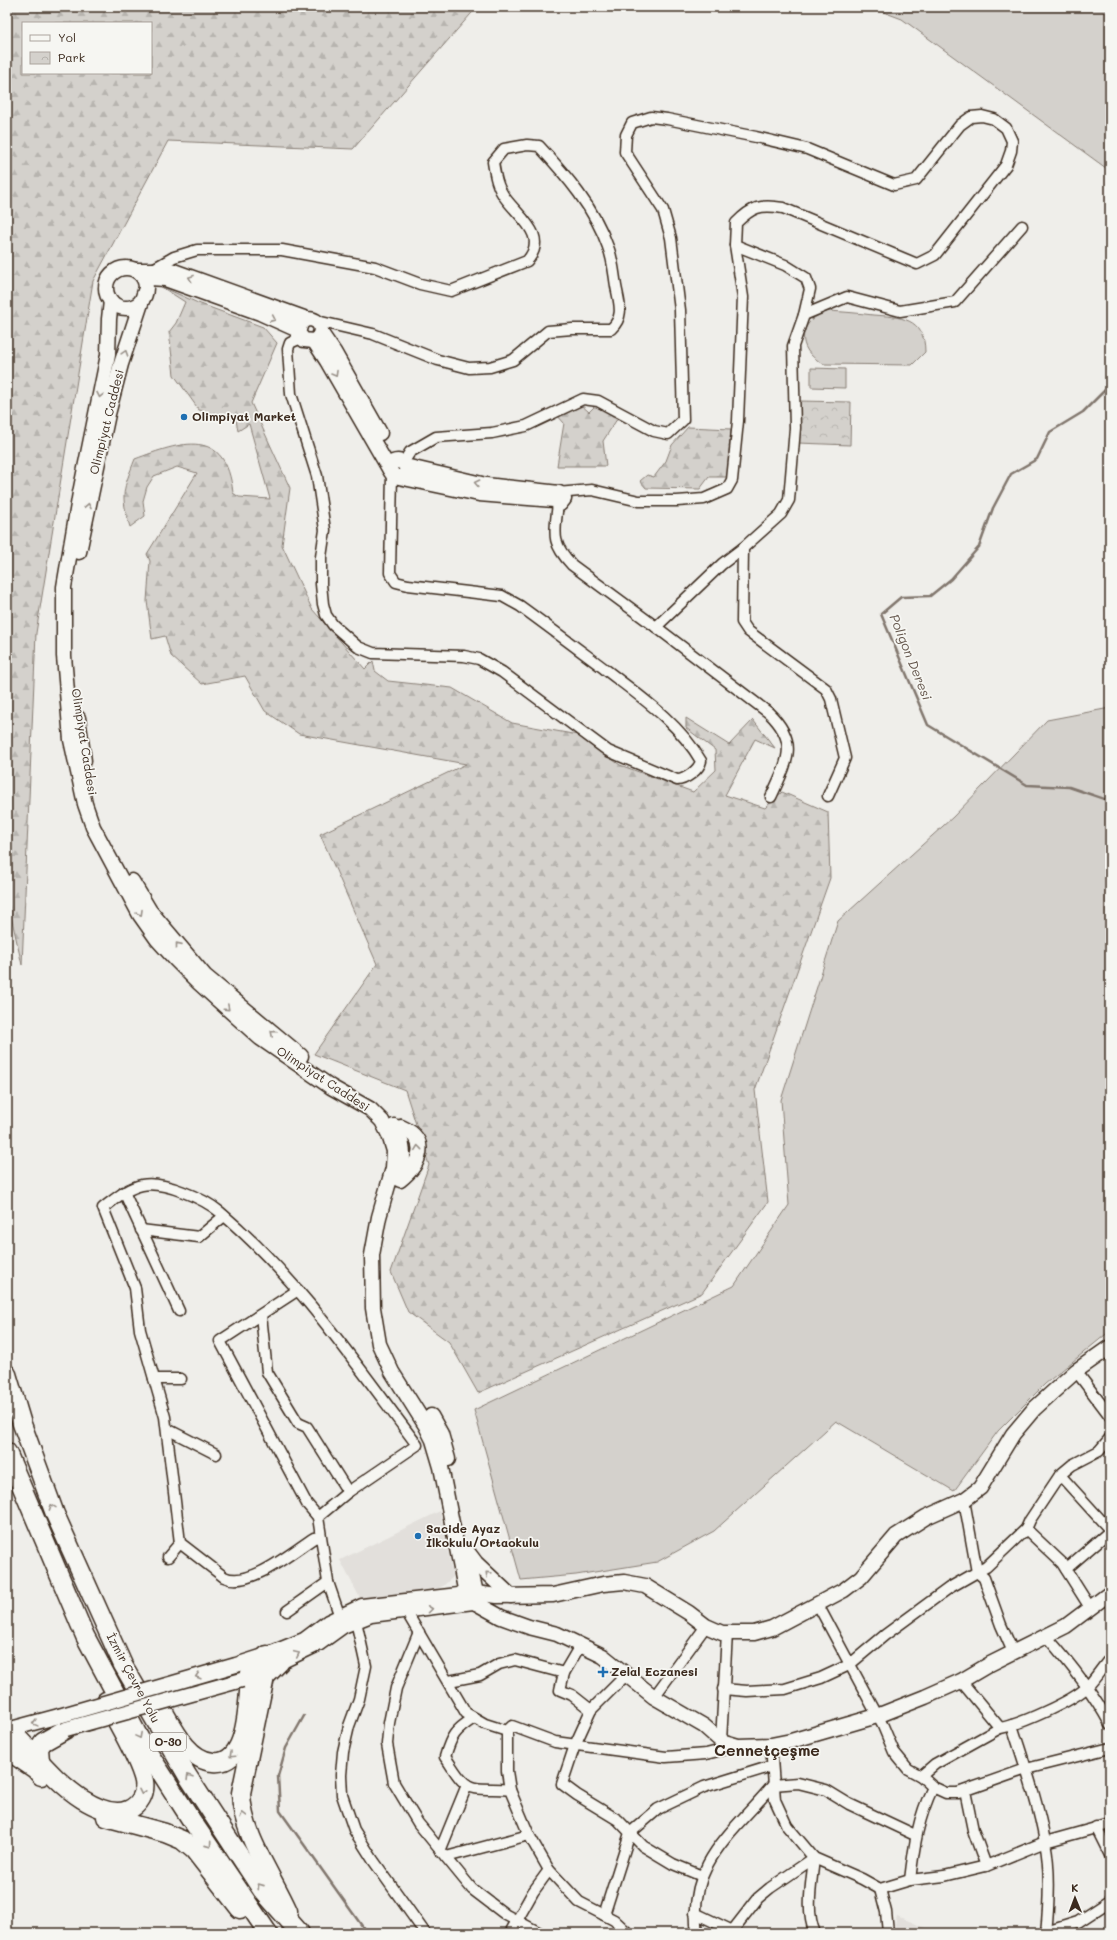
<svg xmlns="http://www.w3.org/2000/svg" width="1117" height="1940" viewBox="0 0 1117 1940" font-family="Mali,sans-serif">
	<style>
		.built { fill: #e2dfdb }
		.green { fill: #d4d1cc; stroke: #887e75 }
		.forest { fill: url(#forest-firs); stroke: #887e75; fill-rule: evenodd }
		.park { fill: url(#park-crowns); stroke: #887e75 }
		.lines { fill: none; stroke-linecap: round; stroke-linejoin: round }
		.stream { stroke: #81766d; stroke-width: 2.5 }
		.street-casing { stroke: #3b2a1e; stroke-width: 13 }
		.secondary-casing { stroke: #3b2a1e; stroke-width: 17 }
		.highway-casing { stroke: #3b2a1e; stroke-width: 21 }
		.street { stroke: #f6f6f2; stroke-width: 10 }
		.secondary { stroke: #f6f6f2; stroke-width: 14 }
		.highway { stroke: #f6f6f2; stroke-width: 18 }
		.secondary-bridge-casing { stroke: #3b2a1e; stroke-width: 17; stroke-linecap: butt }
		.secondary-bridge { stroke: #f6f6f2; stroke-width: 14 }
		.oneway { stroke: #989088 }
		.poi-dot { fill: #1f6fb2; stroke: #f6f6f2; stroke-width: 1.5 }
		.labels { text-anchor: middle; stroke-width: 3.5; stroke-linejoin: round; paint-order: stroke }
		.shield { fill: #f6f6f2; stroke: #73675e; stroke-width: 1 }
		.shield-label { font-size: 11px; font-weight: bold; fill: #3b2a1e }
		.poi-label { font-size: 12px; font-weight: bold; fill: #3b2a1e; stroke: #f6f6f2; text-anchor: start }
		.street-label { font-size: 12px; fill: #3b2a1e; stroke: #f6f6f2 }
		.water-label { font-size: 13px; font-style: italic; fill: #64564c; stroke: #f6f6f2 }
		.district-label { font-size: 16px; font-weight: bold; fill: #3b2a1e; stroke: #f6f6f2 }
	</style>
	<defs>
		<pattern id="forest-firs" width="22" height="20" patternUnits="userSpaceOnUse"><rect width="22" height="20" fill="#d4d1cc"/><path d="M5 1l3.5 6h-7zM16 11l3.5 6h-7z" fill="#b7b4af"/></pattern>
		<pattern id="park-crowns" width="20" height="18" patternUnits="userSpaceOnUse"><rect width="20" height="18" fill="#d4d1cc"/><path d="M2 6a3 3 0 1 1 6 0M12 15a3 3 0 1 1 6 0" fill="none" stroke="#b7b4af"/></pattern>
	</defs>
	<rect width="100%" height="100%" fill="#efeeea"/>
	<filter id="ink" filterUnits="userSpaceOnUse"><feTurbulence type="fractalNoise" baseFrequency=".025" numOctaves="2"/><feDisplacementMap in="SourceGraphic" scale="8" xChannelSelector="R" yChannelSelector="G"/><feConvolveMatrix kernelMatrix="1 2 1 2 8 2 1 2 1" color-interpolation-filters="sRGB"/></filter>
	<g filter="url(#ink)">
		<g class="built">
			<path d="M440,1511L453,1577L443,1586L430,1592L360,1598L340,1560Z"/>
			<path d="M897,1916L938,1933H893Z"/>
		</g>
		<g class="green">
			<path d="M870,7H1110V171L902,19Z"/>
			<path d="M829,311C844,312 858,313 873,315C900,317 925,317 925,352L912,365L824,364C794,350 798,319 829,311Z"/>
			<path d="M811,368L845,369V388L811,387Z"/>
			<path d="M1110,708V1331L1045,1384L998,1431L954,1491L836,1421L714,1531L657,1562L576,1575L521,1580L474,1410L734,1286L789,1205L781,1100L838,921L953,817L1047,720Z"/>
		</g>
		<g class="forest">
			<path d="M7,7H477L353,149L168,141L93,281L36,633L22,965L7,898ZM23,23H151V73H23Z"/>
			<path d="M160,286L198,303L263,327L277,343L251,403L290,488L282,545L312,609L365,669L373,661L375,671L388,681L452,688L512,723L578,735L620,765L693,792L716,770L715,750L686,728V718L729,745L753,720L775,748L755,739L725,795L765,808L782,792L828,812L830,878L755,1090L768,1202L702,1293L478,1393L449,1342L408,1312L391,1272L429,1165L405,1090L314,1054L377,964L320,834L466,764L299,734L265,711L245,676L202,684L171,656L165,636L152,639L147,601L150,561L147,554L197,473L177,467L154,476L147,487L143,501L145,516L130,527C120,494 123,490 135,459C181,442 226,426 233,493L239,497L270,499L249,424L238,431L236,420L199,410L174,375L169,332L176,323L185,302Z"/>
			<path d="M579,403L589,412L597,404L619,416L603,441L606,466H557L564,423L557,415Z"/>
			<path d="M688,427L731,429L727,477H709L700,489L646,488L640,481L647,475L654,477L666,461L672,445Z"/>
		</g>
		<path class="park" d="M799,401L851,402L850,445L798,443Z"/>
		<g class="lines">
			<g class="stream">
				<path d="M1110,385L1083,412L1050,432L1037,459L1011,474L993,508L979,547L951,579L930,596L901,597L881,614L928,725L1027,785L1069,787L1110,801"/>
				<path d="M304,1716L286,1748L278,1776L280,1811L367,1933"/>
			</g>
			<defs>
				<g id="street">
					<path d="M153,269L174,257L197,250H282L375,267L420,284L451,291L527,261C549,236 520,218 506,199C497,188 495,175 493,162L504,149L527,145L539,146C566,175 595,209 608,247C613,259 614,274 616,286C619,303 625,316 611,329H572L548,331L513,360L490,367L469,368L438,360L373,334L317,321"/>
					<path d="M804,315L847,297L900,311L955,302L1022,226"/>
					<path d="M301,338L290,343L288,349L291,394L317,476L325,530L321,557V584L323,604L326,615L333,625L358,647L373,653L464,656L479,659L502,672L608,751L677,780C685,780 699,770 701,761C679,723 641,697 606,670C578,649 549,627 520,606L502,596L408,585L396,582L390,573L392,474"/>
					<path d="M403,463L410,452L436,437L492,433L526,426L583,399L598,401L654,431L668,434L683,420L680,310L671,238L663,210L625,152L626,135L632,123L651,117L667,119L756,137L807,149L894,185L916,180L960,125L971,117L982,116L994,119L1006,128L1012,141L1011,151L1006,165L935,255L917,264L783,208C760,204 752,207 736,223L735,245L743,297L738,421L732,480L727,489L704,499L677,501H639L592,490L557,493"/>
					<path d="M558,503C555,533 550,542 572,565L656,627L769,713C800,743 787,762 771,797"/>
					<path d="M743,548L742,622L748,631L826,689L831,699L845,758L828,796"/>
					<path d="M656,627L722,564L743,548L781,514L789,500L795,428L793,346L804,315L810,289L806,278L785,265L735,245"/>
					<path d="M124,1192L179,1311"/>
					<path d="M141,1230L199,1237L224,1216"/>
					<path d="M298,1290L220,1341L307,1504L318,1517"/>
					<path d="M261,1315L267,1372L298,1423L307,1427L348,1492"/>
					<path d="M1076,1371L1110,1416"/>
					<path d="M154,1379H181"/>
					<path d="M167,1429L216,1454"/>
					<path d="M1060,1475L1110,1530"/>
					<path d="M964,1500L977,1572L984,1578L1001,1625L1013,1652"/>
					<path d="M1026,1529L1062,1563L1091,1609"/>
					<path d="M168,1557L180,1543"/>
					<path d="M1066,1569L1110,1531"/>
					<path d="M328,1582L340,1617"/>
					<path d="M817,1603L883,1726L894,1752L908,1769L921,1776L933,1787L946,1793H958L1026,1769L1110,1748"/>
					<path d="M287,1611L328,1582L318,1517L348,1492L417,1445C356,1364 298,1278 220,1212C203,1198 164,1181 142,1185C127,1188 115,1199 103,1208L135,1288L140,1330L165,1417L180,1543L224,1577C249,1589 292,1552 314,1538L321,1537"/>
					<path d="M406,1611L466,1713L485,1724L507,1731L512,1726L555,1742L666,1757L706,1754L738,1746"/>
					<path d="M356,1621L366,1666L359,1699L349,1726L343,1752L341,1775L342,1795L354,1830L373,1860L425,1933"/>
					<path d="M419,1632L396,1688L389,1723L387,1744L394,1783L418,1823L472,1889L506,1915L540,1933"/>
					<path d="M1046,1636C1070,1663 1093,1692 1110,1724"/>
					<path d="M564,1673L560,1690L572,1695L591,1710"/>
					<path d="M627,1674L591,1710L575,1745L562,1784L577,1795L618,1820L643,1846L673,1864L702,1876"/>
					<path d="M449,1681L480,1675L499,1664L515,1660L564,1673L581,1644"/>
					<path d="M961,1681L1000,1728"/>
					<path d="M723,1689L747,1691L785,1689L821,1678L849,1665L885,1635L949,1588L986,1567L1026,1529L1030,1520L1060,1475L1072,1465L1099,1451L1110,1438"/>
					<path d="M654,1697L706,1626"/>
					<path d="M474,1718C455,1730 451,1736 445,1757C453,1767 461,1786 475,1788C486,1790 498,1788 510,1790L529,1835L549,1870L579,1902L614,1920L628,1933"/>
					<path d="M1012,1725C1024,1763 1038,1802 1045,1842C1051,1871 1049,1904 1046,1933"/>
					<path d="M507,1731V1771L510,1790"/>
					<path d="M721,1741L727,1633"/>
					<path d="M771,1745L775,1800L787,1826L814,1858L862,1879L880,1889L910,1880L944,1876L986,1866L1045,1842L1110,1824"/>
					<path d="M921,1776L935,1764L1000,1728C1019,1725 1073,1701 1087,1687C1095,1679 1102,1668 1110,1658"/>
					<path d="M965,1791L973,1830L986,1866"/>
					<path d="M1096,1827L1110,1855"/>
					<path d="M440,1851L467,1785"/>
					<path d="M446,1857L529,1835"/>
					<path d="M910,1880C914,1846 918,1818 933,1787"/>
					<path d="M880,1889L886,1912L888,1933"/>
					<path d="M695,1913L737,1933"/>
					<path d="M604,1915L630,1833L658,1809L704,1787L772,1766"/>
					<path d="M733,1930L758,1898L770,1888L814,1858C812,1881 805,1911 815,1933"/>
					<path d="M1046,1932L1078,1922L1110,1901"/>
					<path d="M510,1933L533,1892L549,1870"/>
					<path d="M697,1933C687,1862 733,1833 773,1785L798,1783L826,1790L849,1804L915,1835"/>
				</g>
				<g id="secondary">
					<circle cx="126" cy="288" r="20"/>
					<path d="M136,270H171L307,319C321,318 326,333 314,341L304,340L298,333L301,323L307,319"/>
					<path d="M150,278L165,279L260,313L298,330"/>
					<path d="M111,301L109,319L108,355L80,493L64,587V656L71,740L85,804L93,827L140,915L157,939L176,960L199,983L260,1038L331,1087L370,1109L382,1121L389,1135L394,1151L393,1168L379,1217L372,1255L373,1308L379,1344L392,1372L426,1426L433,1440L441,1467L466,1594L476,1603L501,1617L529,1627L557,1634L603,1656L654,1697L704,1726L721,1741L738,1746L771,1745L791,1741L877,1716L925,1697L961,1681L990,1664L1066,1626L1110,1593"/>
					<path d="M321,333L334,352L380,433"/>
					<path d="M314,341L327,361L391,472L394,476L479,494L554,500L560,504L564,499L563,496L559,493L486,485L405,466C403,461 398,460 393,462L389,469"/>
					<path d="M79,552L108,414L121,364L145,291"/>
					<path d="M78,718L84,761"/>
					<path d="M132,881L150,911L205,976L301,1056"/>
					<path d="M394,1126C405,1142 404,1158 401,1177"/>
					<path d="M394,1136L396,1132L401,1127C431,1140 420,1164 400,1180"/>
					<path d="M431,1416L441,1434L448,1459"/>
					<path d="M467,1551L476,1563L511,1596"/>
					<path d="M469,1562L476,1593V1603"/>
					<path d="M236,1665L267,1655L304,1640L328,1622L362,1606L476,1593L497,1596L553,1595L603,1584L624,1582L645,1586L689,1613L706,1626L722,1633H754L772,1628L844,1590L861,1577L896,1536L926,1517L964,1500L980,1488L1013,1434L1034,1409L1076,1371L1110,1347"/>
					<path d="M272,1666L318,1644L343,1626L371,1615L481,1601"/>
					<path d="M7,1730L59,1716"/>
				</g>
				<g id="highway">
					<path d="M7,1374L22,1424L55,1514L123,1665L187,1775L262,1890L300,1933"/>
					<path d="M7,1452L85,1636L142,1743L190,1818L268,1933"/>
					<path d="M280,1662L265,1677L241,1793C242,1835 271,1873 288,1911"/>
					<path d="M161,1707C173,1727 187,1760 213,1762C245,1766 247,1714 249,1692C249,1685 248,1677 251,1670C255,1665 262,1660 267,1655"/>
					<path d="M10,1730C34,1753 54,1781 82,1799C95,1807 114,1816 128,1810C140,1805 146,1793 144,1781C139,1758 117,1723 106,1701"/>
					<path d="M7,1750L35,1769L41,1776"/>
					<path d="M40,1761L39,1748L43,1742L66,1729"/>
					<path d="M106,1817L165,1833L182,1840L194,1850L240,1909"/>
				</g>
			</defs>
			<use href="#street" class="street-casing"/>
			<use href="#secondary" class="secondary-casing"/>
			<use href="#highway" class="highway-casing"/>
			<use href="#street" class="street"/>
			<use href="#secondary" class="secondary"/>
			<use href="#highway" class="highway"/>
			<defs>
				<g id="secondary-bridge">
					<path d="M59,1716L236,1665"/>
					<path d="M66,1729L242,1680"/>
				</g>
			</defs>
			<use href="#secondary-bridge" class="secondary-bridge-casing"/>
			<use href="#secondary-bridge" class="secondary-bridge"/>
		</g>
		<defs><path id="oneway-chevron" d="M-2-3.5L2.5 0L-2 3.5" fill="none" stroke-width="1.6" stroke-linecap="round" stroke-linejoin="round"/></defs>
		<g class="oneway">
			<use href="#oneway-chevron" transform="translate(191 278) rotate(-160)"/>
			<use href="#oneway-chevron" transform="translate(273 319) rotate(24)"/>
			<use href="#oneway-chevron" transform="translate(125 353) rotate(-72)"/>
			<use href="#oneway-chevron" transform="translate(335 374) rotate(60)"/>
			<use href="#oneway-chevron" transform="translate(100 395) rotate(102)"/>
			<use href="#oneway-chevron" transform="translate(477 483) rotate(-168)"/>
			<use href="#oneway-chevron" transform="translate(88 506) rotate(-79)"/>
			<use href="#oneway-chevron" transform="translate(140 913) rotate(60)"/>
			<use href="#oneway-chevron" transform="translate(178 945) rotate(-129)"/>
			<use href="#oneway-chevron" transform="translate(227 1008) rotate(42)"/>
			<use href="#oneway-chevron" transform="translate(273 1033) rotate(-140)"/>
			<use href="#oneway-chevron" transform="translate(418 1148) rotate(-96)"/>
			<use href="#oneway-chevron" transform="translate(52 1507) rotate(-110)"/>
			<use href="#oneway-chevron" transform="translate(488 1574) rotate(-136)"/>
			<use href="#oneway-chevron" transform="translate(430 1609) rotate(-7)"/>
			<use href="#oneway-chevron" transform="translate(297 1654) rotate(-25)"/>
			<use href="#oneway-chevron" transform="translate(198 1676) rotate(164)"/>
			<use href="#oneway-chevron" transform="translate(35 1723) rotate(165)"/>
			<use href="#oneway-chevron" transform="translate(139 1736) rotate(62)"/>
			<use href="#oneway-chevron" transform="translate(232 1755) rotate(137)"/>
			<use href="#oneway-chevron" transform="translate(189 1777) rotate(-122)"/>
			<use href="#oneway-chevron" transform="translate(142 1792) rotate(102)"/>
			<use href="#oneway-chevron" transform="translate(243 1815) rotate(-105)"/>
			<use href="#oneway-chevron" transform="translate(209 1845) rotate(55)"/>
			<use href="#oneway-chevron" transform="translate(260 1886) rotate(-125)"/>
		</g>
	</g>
	<g class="poi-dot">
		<circle cx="184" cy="417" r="4"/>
		<circle cx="418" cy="1536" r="4"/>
		<path d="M601 1666h4v4h4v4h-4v4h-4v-4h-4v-4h4z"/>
	</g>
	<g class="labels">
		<rect class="shield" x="150" y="1733" width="36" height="18" rx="3"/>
		<g class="shield-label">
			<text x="168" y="1746">O-30</text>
		</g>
		<g class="poi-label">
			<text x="192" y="421">Olimpiyat Market</text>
			<text x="426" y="1533">Sacide Ayaz<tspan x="426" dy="14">İlkokulu/Ortaokulu</tspan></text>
			<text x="611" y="1676">Zelal Eczanesi</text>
		</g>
		<g class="street-label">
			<text transform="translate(107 422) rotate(-76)" y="4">Olimpiyat Caddesi</text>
			<text transform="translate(84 742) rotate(81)" y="4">Olimpiyat Caddesi</text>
			<text transform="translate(323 1079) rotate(33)" y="4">Olimpiyat Caddesi</text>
			<text transform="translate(133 1678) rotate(62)" y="4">İzmir Çevre Yolu</text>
		</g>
		<g class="water-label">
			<text transform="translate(911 657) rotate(68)" y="5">Poligon Deresi</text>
		</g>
		<g class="district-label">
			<text x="767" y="1756">Cennetçeşme</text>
		</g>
	</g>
	<rect width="1117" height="1940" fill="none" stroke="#f6f6f2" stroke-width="24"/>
	<rect x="12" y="12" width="1093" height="1916" fill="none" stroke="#3b2a1e" stroke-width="1.5" filter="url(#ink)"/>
	<rect x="22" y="22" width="130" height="52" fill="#f6f6f2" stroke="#aba49d"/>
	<rect x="30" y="35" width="20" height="6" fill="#f6f6f2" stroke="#aba49d"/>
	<text x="58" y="42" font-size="12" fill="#3b2a1e">Yol</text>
	<rect x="30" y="52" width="20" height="12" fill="url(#park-crowns)" stroke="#aba49d"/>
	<text x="58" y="62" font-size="12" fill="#3b2a1e">Park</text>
	<g transform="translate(1075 1898) rotate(359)" stroke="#f6f6f2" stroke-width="3" paint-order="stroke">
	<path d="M0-3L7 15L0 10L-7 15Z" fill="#3b2a1e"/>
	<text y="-6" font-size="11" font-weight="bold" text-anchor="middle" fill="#3b2a1e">K</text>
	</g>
</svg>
